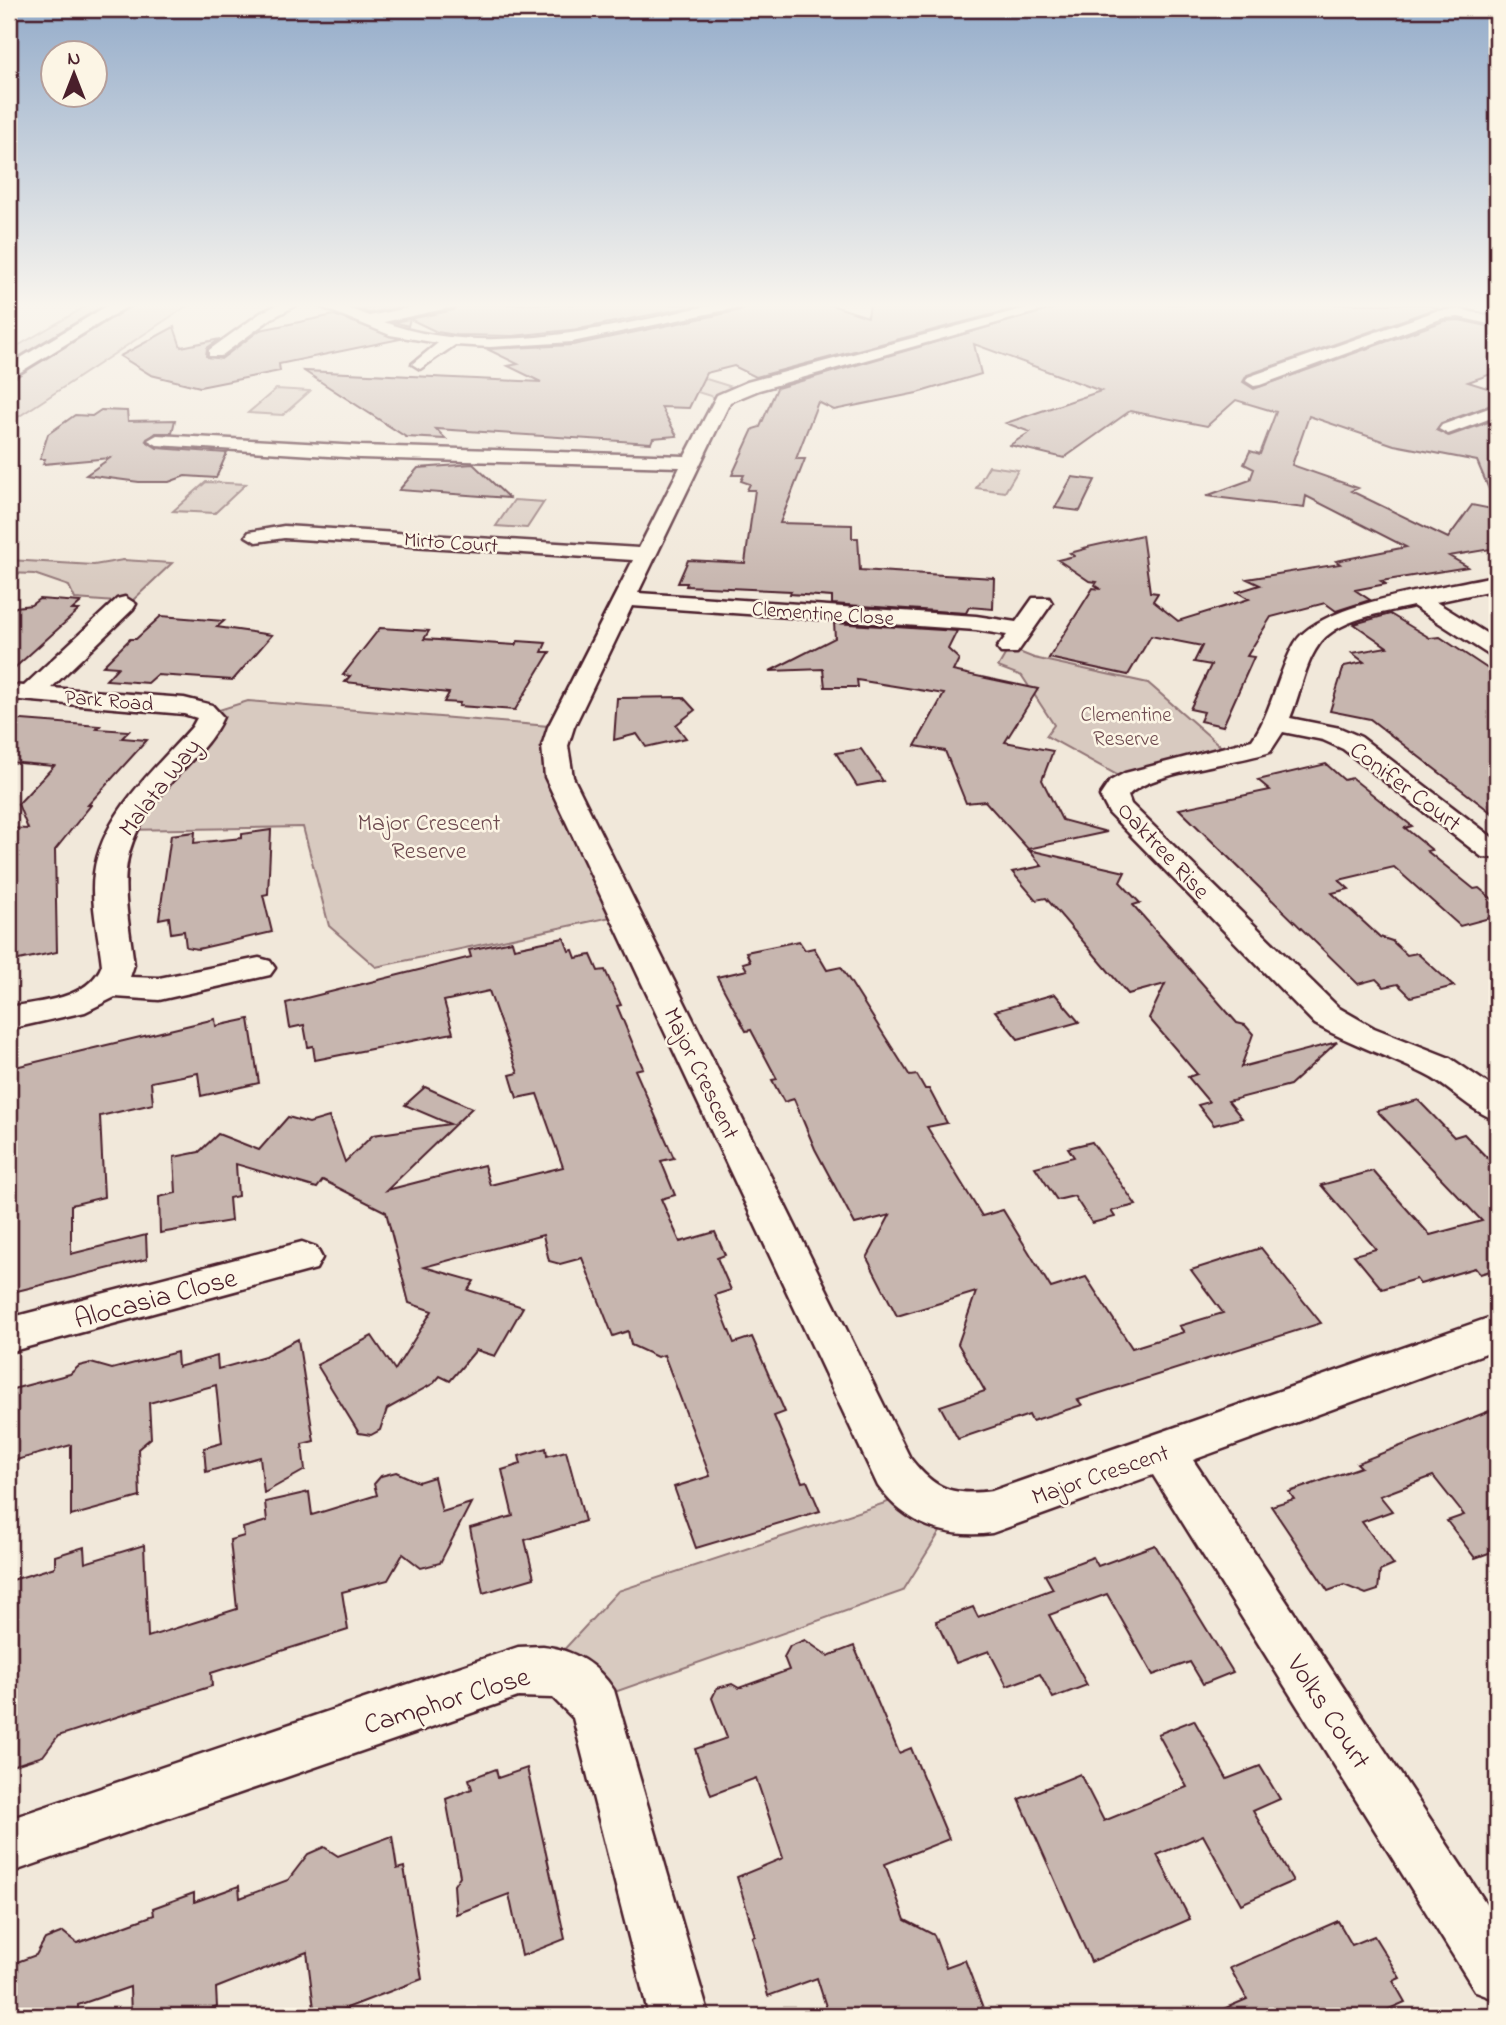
<svg xmlns="http://www.w3.org/2000/svg" width="1506" height="2025" viewBox="0 0 1506 2025" font-family="'Indie Flower',sans-serif">
	<style>
		.green { fill: #d8cac0; stroke: #917476; stroke-width: 2 }
		.building { fill: #c7b6af; stroke: #4a1f2b; stroke-width: 2 }
		.lines { fill: none; stroke-linecap: round; stroke-linejoin: round }
		.minor-casing { stroke: #4a1f2b; stroke-width: 5 }
		.secondary-casing { stroke: #4a1f2b; stroke-width: 6 }
		.minor { fill: #fcf5e5; fill-rule: evenodd }
		.secondary { fill: #fcf5e5; fill-rule: evenodd }
		.labels { text-anchor: middle; stroke-width: 5; stroke-linejoin: round; paint-order: stroke }
		.far-street-label { font-size: 21px; fill: #4a1f2b; stroke: #fcf5e5 }
		.far-park-label { font-size: 21px; fill: #6e4a50; stroke: #fcf5e5 }
		.street-label { font-size: 24px; fill: #4a1f2b; stroke: #fcf5e5 }
		.park-label { font-size: 24px; fill: #6e4a50; stroke: #fcf5e5 }
		.near-street-label { font-size: 28px; fill: #4a1f2b; stroke: #fcf5e5 }
	</style>
	<rect width="100%" height="100%" fill="#f1e8da"/>
	<filter id="ink" filterUnits="userSpaceOnUse"><feTurbulence type="fractalNoise" baseFrequency=".0143" numOctaves="2"/><feDisplacementMap in="SourceGraphic" scale="14" xChannelSelector="R" yChannelSelector="G"/><feConvolveMatrix kernelMatrix="1 2 1 2 8 2 1 2 1" color-interpolation-filters="sRGB"/></filter>
	<g filter="url(#ink)">
		<g class="green">
			<path d="M90,304H190L9,423V351Z"/>
			<path d="M603,334L602,347L742,390L723,400L537,342Z"/>
			<path d="M276,389L310,391L283,415L248,413Z"/>
			<path d="M989,466L1018,470L1005,492L976,488Z"/>
			<path d="M206,482L246,484L215,513L173,511Z"/>
			<path d="M514,500L544,502L527,528L496,526Z"/>
			<path d="M9,560L94,565L123,560L172,563L130,603L75,599L69,586L34,574L9,573Z"/>
			<path d="M1009,648L1034,658L1148,683L1233,757L1126,780L1046,736L1054,725L1022,676L998,667Z"/>
			<path d="M248,701L561,727L555,746L625,914L376,967L329,926L303,827L122,830L209,713Z"/>
			<path d="M912,1494L951,1514L903,1591L592,1700L546,1669L618,1591Z"/>
		</g>
		<g class="building">
			<path d="M378,304H416L369,313L359,309L381,305Z"/>
			<path d="M458,304H706L579,329L513,336L456,335L437,332L410,319L408,326L394,322L454,310Z"/>
			<path d="M745,304H828L868,317L870,304H1032L756,377L734,366L706,373L689,408L661,407L677,436L653,438L651,443L436,429L446,439L406,437L304,371L541,382L508,366L518,364L487,349L573,345L741,310Z"/>
			<path d="M1067,304H1425L1437,308L1247,375L1243,382L1254,389L1444,321L1459,320L1497,328V372L1468,382L1497,391V403L1441,423L1436,430L1449,436L1497,419V508L1477,461L1394,445L1309,416L1292,465L1358,488L1351,491L1448,538L1472,505L1497,510V548L1449,556L1468,567L1381,581L1386,584L1355,590L1370,600L1336,611L1325,603L1271,617L1247,656L1254,657L1223,726L1200,721L1204,712L1190,709L1211,665L1194,662L1202,646L1151,636L1128,675L1049,658L1093,588L1101,589L1095,585L1097,582L1089,581L1058,560L1074,556L1070,553L1085,549L1083,548L1142,535L1150,592L1158,593L1153,601L1178,621L1249,599L1237,592L1260,585L1247,579L1340,564L1336,561L1406,547L1306,496L1304,508L1206,496L1250,480L1254,469L1244,464L1250,451L1260,454L1276,412L1236,400L1207,426L1130,411L1064,458L1010,445L1030,432L1006,423L1101,391L974,344L981,374L917,393L834,410L818,402L796,459H805L780,523L852,525V538H858L860,570L994,578L993,609L969,607L966,613L832,604V597L790,594L791,591L686,586L687,583H678L688,560L745,563L755,490H747L750,484L741,481L744,475H732L753,429L760,427L777,388Z"/>
			<path d="M334,315L400,339L279,364L280,371L200,387L151,375L120,356L174,327L181,347L220,339L207,348L206,356L221,359L260,330Z"/>
			<path d="M101,410L127,411L128,421L175,420L172,433H156L146,441L157,448L227,453L216,478L185,476L169,482H139L86,475L110,458L43,464L45,459H40L48,434L75,415L92,416Z"/>
			<path d="M473,464L509,498L399,490L418,468Z"/>
			<path d="M1072,477L1095,480L1080,511L1055,508Z"/>
			<path d="M39,599L81,602L72,610H79L9,673V612L16,607L31,605Z"/>
			<path d="M1390,614L1430,638L1440,637L1497,675V817L1370,719L1330,711L1344,666L1364,662L1352,653L1387,647L1354,624Z"/>
			<path d="M161,616L224,621L217,627L272,635L233,680L157,675L148,683L106,680L118,667L103,666L130,639H136Z"/>
			<path d="M834,623L957,631L948,649L959,659L953,671L1038,689L1005,742L1053,751L1042,780L1062,820L1107,832L1028,849L985,801L966,803L945,751L915,746L944,694L857,680L858,687H825L823,669L770,671L835,638Z"/>
			<path d="M380,628L429,631L424,639L515,645L518,641L546,643L542,652H550L515,710L459,706L460,703L444,702L449,693L345,682L350,676L343,675Z"/>
			<path d="M683,697L695,710L676,725L686,738L646,747L637,734L614,740L617,698Z"/>
			<path d="M9,719L100,726L97,729L129,731L122,738L147,740L88,805H91L55,850L57,952L9,962V828L28,829L18,804L54,766L9,762Z"/>
			<path d="M861,749L883,781L857,786L836,753Z"/>
			<path d="M1326,764L1344,780L1352,778L1412,826L1405,828L1432,850L1427,851L1474,889L1479,888L1497,903V916L1460,926L1394,867L1339,880L1349,889L1332,893L1380,937L1392,941L1407,955L1417,953L1454,986L1411,997L1398,984L1384,987L1376,979L1358,984L1179,809L1270,790L1258,780Z"/>
			<path d="M271,830L268,894L263,895L272,932L198,949L186,947L184,931L171,933L169,917L159,919L171,835L195,832L194,843L242,838V834Z"/>
			<path d="M1029,850L1125,872L1120,882L1140,903L1133,905L1237,1023L1245,1025L1253,1034L1241,1067L1337,1042L1290,1085L1228,1101L1242,1118L1214,1125L1198,1105L1209,1102L1188,1077L1197,1074L1149,1018L1165,984L1128,994L1046,898L1036,900L1012,872L1042,866Z"/>
			<path d="M564,938L569,951L573,950L576,958L591,955L598,971L605,970L621,1005L617,1006L643,1068L635,1070L674,1158L661,1161L675,1195L661,1199L680,1242L715,1232L725,1255L717,1258L731,1290L715,1295L734,1343L752,1337L785,1412L774,1416L802,1482L807,1481L820,1511L696,1548L674,1487L710,1476L664,1355L657,1357L631,1345L628,1331L613,1336L582,1258L560,1264L549,1261L543,1235L424,1267L474,1281L468,1290L523,1307L495,1356L476,1350L450,1381L440,1376L434,1383L387,1409L380,1430L371,1435L359,1433L317,1365L372,1336L395,1370L432,1311L409,1303L386,1212L323,1180L317,1188L236,1164L238,1196L229,1198L231,1221L160,1233L159,1197L176,1193L174,1157L199,1152L218,1134L259,1150L288,1117L309,1123L329,1117L345,1162L373,1135L450,1124L405,1105L425,1087L472,1108L387,1190L484,1165L490,1185L563,1167L537,1094L517,1098L510,1075L518,1073L489,991L444,1001L453,1033L315,1060L313,1046L308,1047L304,1025L290,1028L286,1003L471,957L469,950L512,941L514,948Z"/>
			<path d="M799,941L805,950L814,948L827,970L841,967L910,1076L917,1075L925,1089H929L947,1123L927,1127L982,1216L1003,1210L1051,1288L1086,1277L1132,1348L1184,1332L1179,1326L1223,1313L1191,1270L1261,1248L1321,1323L1078,1400L1082,1405L1032,1421L1029,1415L958,1439L940,1406L985,1391L958,1344L976,1292L897,1316L867,1258L890,1215L855,1224L815,1149L794,1099L784,1102L772,1080L777,1079L751,1030L746,1031L717,977L747,970L743,963L750,961L746,952Z"/>
			<path d="M1055,994L1079,1022L1018,1039L995,1011Z"/>
			<path d="M215,1019L216,1026L249,1019L259,1083L201,1096L198,1073L151,1082L153,1104L100,1116L104,1197L71,1205V1254L146,1235L147,1259L9,1293V1163L15,1067Z"/>
			<path d="M1418,1100L1454,1137L1464,1134L1497,1168V1269L1480,1274L1475,1268L1420,1284L1416,1279L1382,1289L1354,1255L1376,1249L1321,1185L1373,1171L1430,1235L1482,1221L1377,1111Z"/>
			<path d="M1092,1142L1136,1205L1111,1211L1115,1217L1092,1223L1074,1196L1057,1200L1035,1167L1074,1157L1068,1148Z"/>
			<path d="M298,1339L314,1441L302,1444L305,1470L264,1493L260,1457L206,1472L204,1448L222,1443L216,1385L149,1403L151,1438L138,1449L140,1497L71,1516V1445L9,1462V1390L70,1374L79,1366L91,1363L112,1369L177,1352L178,1367L217,1356L218,1369L265,1356Z"/>
			<path d="M1497,1408V1550L1475,1558L1447,1521L1464,1515L1433,1476L1380,1496L1392,1511L1362,1522L1394,1565L1380,1571L1378,1590L1366,1594L1344,1585L1328,1591L1271,1506L1294,1499L1289,1492L1361,1467L1357,1463Z"/>
			<path d="M546,1448L547,1456L566,1451L585,1521L525,1540L534,1578L483,1593L470,1528L513,1516L502,1470L521,1464L519,1456Z"/>
			<path d="M396,1472L418,1482L434,1477L442,1512L471,1503L440,1563L421,1568L403,1554L388,1580L342,1592L348,1630L211,1673L212,1686L58,1736L43,1756L9,1767V1581L55,1567V1556L84,1547L85,1563L144,1545L148,1637L237,1609L230,1540L244,1536L243,1528L267,1521L265,1502L309,1492L312,1515L377,1495L374,1484L381,1476Z"/>
			<path d="M1155,1545L1233,1672L1203,1684L1190,1662L1153,1675L1107,1594L1049,1615L1087,1685L1053,1698L1040,1674L1007,1686L989,1651L956,1663L936,1621L973,1607L978,1617L1053,1589L1045,1575L1093,1557L1098,1566Z"/>
			<path d="M805,1640L828,1656L854,1646L899,1753L911,1748L949,1839L885,1864L905,1920L934,1935L946,1967L965,1960L983,2008L961,2016H829L817,1978L768,1996L752,1937L755,1936L737,1877L783,1858L756,1778L711,1795L695,1749L727,1738L712,1698L717,1688L732,1684L739,1688L789,1670L784,1657L790,1646Z"/>
			<path d="M1194,1720L1227,1779L1260,1766L1280,1799L1253,1811L1293,1881L1241,1904L1203,1835L1157,1855L1190,1919L1091,1962L1019,1799L1080,1774L1104,1821L1187,1787L1158,1734Z"/>
			<path d="M527,1768L565,1939L522,1956L509,1894L456,1914L454,1885L460,1876L446,1799L472,1789L469,1779L496,1769L498,1778Z"/>
			<path d="M392,1836L397,1869L404,1867L422,1979L326,2016H315L307,1952L216,1988L217,2007L194,2016H131L130,1987L78,2005V2016H9V1965L36,1955L45,1939L63,1932L77,1943L154,1915L153,1908L194,1893V1902L239,1886L240,1898L288,1880L308,1854L324,1847L338,1856Z"/>
			<path d="M1338,1921L1352,1945L1374,1936L1400,1978L1393,1981L1405,2002L1373,2016H1207L1247,1999L1230,1968Z"/>
		</g>
		<g class="lines">
			<defs>
				<g id="minor">
					<path d="M280,304H299L272,318L221,356H209V350L262,312Z"/>
					<path d="M314,304H337L369,316L428,304H455L453,307L384,322C464,352 561,337 643,320C676,314 709,302 742,304L740,307L572,342L490,347L455,345L420,369L412,364L438,343L390,335Z"/>
					<path d="M1041,304H1064L759,390L730,402L638,593L976,616L1016,622L1033,598H1049L1052,603L1017,653H1001L997,648L1007,635L976,630L632,606L574,727L568,746L573,777L910,1458C935,1490 952,1496 992,1491L1497,1315V1349L1193,1460L1497,1920V2000L1476,1992L1153,1475L992,1533C946,1539 905,1524 878,1486L545,777L542,746L548,727L633,560L284,538L256,542L246,536L249,532L284,526L639,548L680,467L360,458L157,445L148,440L157,435L360,446L685,456L717,395L747,382Z"/>
					<path d="M1459,309L1497,318V326L1459,317L1443,318L1260,385L1254,386L1246,381L1248,377L1436,311Z"/>
					<path d="M1497,405V416L1448,434L1439,429L1442,425Z"/>
					<path d="M1497,575V589L1436,602L1497,640V657L1489,655L1413,606C1384,613 1335,619 1318,646C1304,666 1300,695 1290,718L1340,728L1361,737L1497,841V858L1482,857L1343,749L1323,740L1283,732L1270,752C1238,763 1146,773 1128,796L1131,804L1339,1008L1374,1028L1450,1058L1497,1090V1120C1469,1111 1450,1086 1424,1074C1388,1056 1350,1044 1315,1024L1109,813L1100,796L1110,781L1125,773L1252,740C1272,712 1277,674 1295,643C1320,601 1450,587 1497,575Z"/>
					<path d="M125,597L136,604L133,609L51,688L184,698L212,705L223,717C212,742 191,760 173,780C112,850 123,880 134,965L130,977L159,978L259,958L270,961L275,968L270,975L159,1000L115,997L85,1012L9,1029V1007C41,1001 88,1000 102,965C99,935 90,904 94,873C102,814 155,769 192,727L197,718L184,714L9,699V685L24,686L117,599Z"/>
					<path d="M302,1242L316,1247L322,1258L316,1269L9,1352V1318Z"/>
					<path d="M543,1646C574,1650 597,1664 614,1690L709,2016H649L573,1718L553,1698L518,1697L9,1873V1819L518,1647Z"/>
				</g>
				<path id="secondary" d="M110,304H131L9,379V365Z"/>
			</defs>
			<use href="#minor" class="minor-casing"/>
			<use href="#secondary" class="secondary-casing"/>
			<use href="#minor" class="minor"/>
			<use href="#secondary" class="secondary"/>
		</g>
	</g>
	<linearGradient id="sky" x2="0" y2="1"><stop stop-color="#94acca"/><stop offset="0.52" stop-color="#f9f5ee"/><stop offset="1" stop-color="#f9f5ee" stop-opacity="0"/></linearGradient>
	<rect width="1506" height="587" fill="url(#sky)"/>
	<g class="labels">
		<g class="far-street-label">
			<text transform="translate(451 542) rotate(4)" y="7">Mirto Court</text>
			<text transform="translate(823 613) rotate(4)" y="7">Clementine Close</text>
			<text transform="translate(109 700) rotate(5)" y="7">Park Road</text>
		</g>
		<g class="far-park-label">
			<text x="1126" y="721">Clementine<tspan x="1126" dy="24">Reserve</tspan></text>
		</g>
		<g class="street-label">
			<text transform="translate(1406 786) rotate(37)" y="8">Conifer Court</text>
			<text transform="translate(159 787) rotate(-52)" y="8">Malata Way</text>
			<text transform="translate(1164 850) rotate(47)" y="8">Oaktree Rise</text>
			<text transform="translate(702 1073) rotate(64)" y="8">Major Crescent</text>
			<text transform="translate(1100 1474) rotate(-19)" y="8">Major Crescent</text>
		</g>
		<g class="park-label">
			<text x="429" y="830">Major Crescent<tspan x="429" dy="28">Reserve</tspan></text>
		</g>
		<g class="near-street-label">
			<text transform="translate(155 1297) rotate(-15)" y="10">Alocasia Close</text>
			<text transform="translate(446 1699) rotate(-17)" y="10">Camphor Close</text>
			<text transform="translate(1330 1711) rotate(57)" y="10">Volks Court</text>
		</g>
	</g>
	<rect width="1506" height="2025" fill="none" stroke="#fcf5e5" stroke-width="35"/>
	<rect x="18" y="18" width="1471" height="1990" fill="none" stroke="#4a1f2b" stroke-width="2.5" filter="url(#ink)"/>
	<g transform="translate(74 74)"><circle r="33" fill="#fcf5e5" stroke="#b59f9b" stroke-width="2"/>
	<path d="M0-5L12 26L0 18L-12 26Z" fill="#4a1f2b"/>
	<text y="-10" font-size="19" font-weight="bold" text-anchor="middle" fill="#4a1f2b">N</text>
	</g>
</svg>
